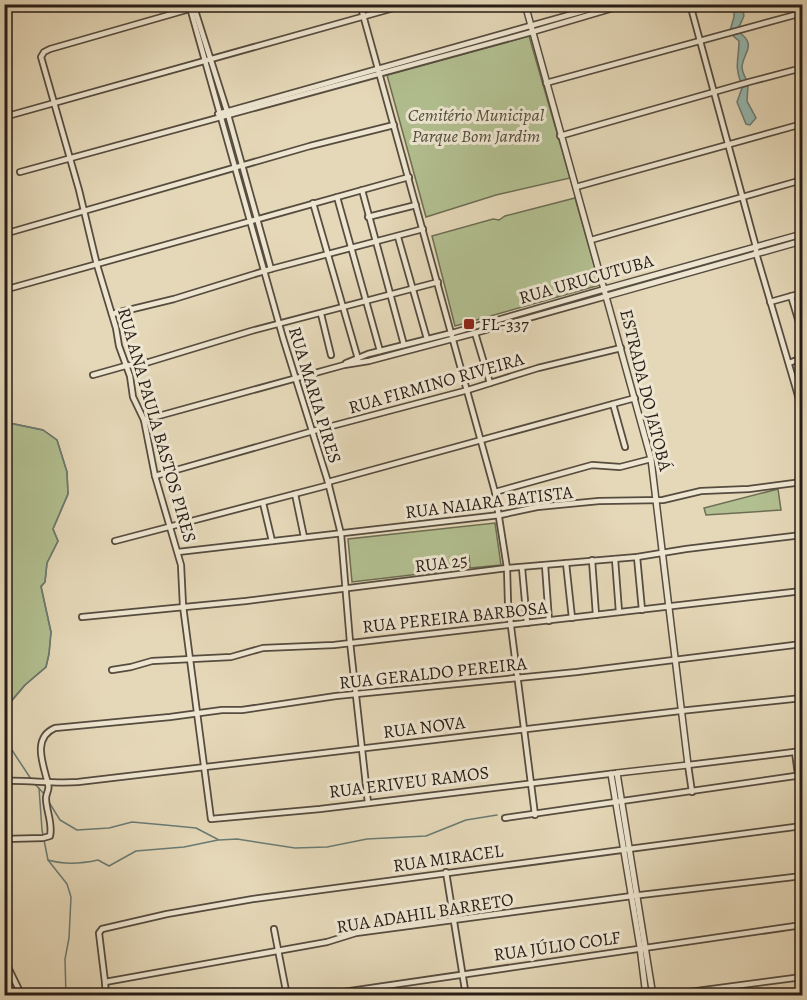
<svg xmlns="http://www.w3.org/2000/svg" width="807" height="1000" viewBox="0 0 807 1000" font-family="Alegreya,serif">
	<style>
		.green { fill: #b2bf90; stroke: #6c6e54; stroke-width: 1.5 }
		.water { fill: #96b9b2; stroke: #6a7b74; stroke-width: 1.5 }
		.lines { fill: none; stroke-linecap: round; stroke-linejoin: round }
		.stream { stroke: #6a7b74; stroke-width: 1.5 }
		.minor-casing { stroke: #564c3f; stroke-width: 8 }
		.tertiary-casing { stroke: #564c3f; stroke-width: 8 }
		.minor { stroke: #eee6d1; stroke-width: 4.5 }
		.tertiary { stroke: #eee6d1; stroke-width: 5 }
		.rail-casing { stroke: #271d17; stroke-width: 4 }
		.rail { stroke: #eee6d1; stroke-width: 1.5; stroke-dasharray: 4.5; stroke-linecap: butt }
		.poi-dot { fill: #8f2418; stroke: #eee6d1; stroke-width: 2 }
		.labels { text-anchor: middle; stroke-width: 6; stroke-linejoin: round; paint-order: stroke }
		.park-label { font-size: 18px; font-style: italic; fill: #514e3b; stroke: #eee6d1 }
		.street-label { font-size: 18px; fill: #271d17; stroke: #eee6d1 }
		.poi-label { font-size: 18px; fill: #271d17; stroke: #eee6d1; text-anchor: start }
	</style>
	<rect width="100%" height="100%" fill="#e5d8b8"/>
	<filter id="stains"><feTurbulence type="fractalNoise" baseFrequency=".00333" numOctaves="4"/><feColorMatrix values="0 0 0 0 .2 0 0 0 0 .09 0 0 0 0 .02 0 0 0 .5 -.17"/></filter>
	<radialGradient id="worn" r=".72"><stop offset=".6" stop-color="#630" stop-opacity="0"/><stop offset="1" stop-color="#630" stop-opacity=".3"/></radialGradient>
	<g class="green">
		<path d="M529,36L570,178L496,195L426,217L387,75Z"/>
		<path d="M575,198L600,285L455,326L432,236L493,219L499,220L505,216Z"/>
		<path d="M5,422L43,430L57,440L67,472L68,494L53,529L58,541L47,563L45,582L41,587L51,632L49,654L46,667L25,685L5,709Z"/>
		<path d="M778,489L781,510L706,515L704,508Z"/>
		<path d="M495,523L501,565L470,568L469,556H461L462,569L352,582L348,539Z"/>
	</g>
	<g class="water">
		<path d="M729,5H742L744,16L738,29L730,31L734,17V8Z"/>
		<path d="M740,33C757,45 743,53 742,67C742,72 745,77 747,81L741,83C734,65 739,59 739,41L732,35Z"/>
		<path d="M748,85L747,101L756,118L750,125L746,124L737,102L742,88Z"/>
	</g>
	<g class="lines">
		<g class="stream">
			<path d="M4,422L43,430L57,440L67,472L68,494L53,529L58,541L47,563L45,582L41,586L51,632L49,654L46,667L25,685L4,709"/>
			<path d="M4,738L31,779"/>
			<path d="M34,783L45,795"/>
			<path d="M39,788L42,830L48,860C65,865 80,864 98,860L109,866L136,851L184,847L218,840"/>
			<path d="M47,799L60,820L77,830L109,828L132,822L165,825L196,828L219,840L237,839L295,848L327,847L367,839L426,836L466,820L497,815"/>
			<path d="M48,860L67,884L71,897L69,938L65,959L66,996"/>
		</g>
		<defs>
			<g id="minor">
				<path d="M189,4L283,338L328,482L341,534L350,642L368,803"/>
				<path d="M193,4L227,111L271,269"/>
				<path d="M207,4L50,49L44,52L41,57L79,190L97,265L116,328L119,346L130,376L133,397L144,420L155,476L181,565L183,606L211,819L320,809L617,773"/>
				<path d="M360,4L495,492L507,568L508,603L535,815"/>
				<path d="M690,4L756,247V253L802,409"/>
				<path d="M546,83L802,13"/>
				<path d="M218,114L608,4"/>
				<path d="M4,117L408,4"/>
				<path d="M560,136L749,82L802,68"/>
				<path d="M20,172L532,32L627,4"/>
				<path d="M576,187L802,124"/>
				<path d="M362,190L404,345"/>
				<path d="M337,197L380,351"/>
				<path d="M313,203L358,359"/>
				<path d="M368,217L416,205"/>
				<path d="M4,234L310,146L394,125"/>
				<path d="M398,237L427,339"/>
				<path d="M591,240L802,180"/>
				<path d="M4,290L409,177"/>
				<path d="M791,296L802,332"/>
				<path d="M770,302L802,293"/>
				<path d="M112,314L174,299L271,269L423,229"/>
				<path d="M321,314L331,355"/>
				<path d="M475,333L490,383"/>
				<path d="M346,363L368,354L452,333L605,289"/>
				<path d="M789,363L802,358"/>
				<path d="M93,375L125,366L149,362L251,331L438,282"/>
				<path d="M613,404L625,447"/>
				<path d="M144,420L344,365L369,361L475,333L607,296"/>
				<path d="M155,476L313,431L468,390L538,368L621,348"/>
				<path d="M328,482L635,398"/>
				<path d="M495,492L592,465L620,467L651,459"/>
				<path d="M295,494L304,537"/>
				<path d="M263,503L272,541"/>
				<path d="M115,541L329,485"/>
				<path d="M178,552L500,515L537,507L599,501L663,500L701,491L749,489L802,482"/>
				<path d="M637,557L642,610"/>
				<path d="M615,559L619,612"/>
				<path d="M592,560L596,615"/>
				<path d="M566,563L572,618"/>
				<path d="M545,565L549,621"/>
				<path d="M522,568L527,623"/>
				<path d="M82,617L246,601L507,568L637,557L686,549L802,535"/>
				<path d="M112,670L131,667L152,661L231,657L263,648L334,645L802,591"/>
				<path d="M795,752L802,805"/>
				<path d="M4,781C29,780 54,784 78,782L680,711L802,698"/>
				<path d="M692,792L688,765L802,751"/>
				<path d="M505,818L802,775"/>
				<path d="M802,826L253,899L167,914L102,929L99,933L105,982L327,942L356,933L632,896L802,876"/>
				<path d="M4,839L43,838L50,836C53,823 46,811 46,798C46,793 50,790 48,784C44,766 31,738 55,728L170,717L222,710H242L336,696L577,672L802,644"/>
				<path d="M446,872L466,996"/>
				<path d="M274,929L287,996"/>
				<path d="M4,959L22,996"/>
				<path d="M105,982L106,996"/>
				<path d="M316,996L802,925"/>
				<path d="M659,996L802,977"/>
			</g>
			<g id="tertiary">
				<path d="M525,4L651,459L688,765L617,773L653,996"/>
				<path d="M605,289L802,234"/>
				<path d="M607,296L802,241"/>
				<path d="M611,774L640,947L646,996"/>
			</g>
		</defs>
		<use href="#minor" class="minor-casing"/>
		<use href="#tertiary" class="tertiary-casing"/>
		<use href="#minor" class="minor"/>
		<use href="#tertiary" class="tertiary"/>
		<defs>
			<path id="rail" d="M4,984L10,996"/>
		</defs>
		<use href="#rail" class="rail-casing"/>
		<use href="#rail" class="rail"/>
	</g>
	<rect class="poi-dot" x="463" y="318" width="12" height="12" rx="3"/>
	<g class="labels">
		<g class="park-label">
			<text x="476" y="121">Cemitério Municipal<tspan x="476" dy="21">Parque Bom Jardim</tspan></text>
		</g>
		<g class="street-label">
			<text transform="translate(586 279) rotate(-16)" y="6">RUA URUCUTUBA</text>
			<text transform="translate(436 383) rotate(-16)" y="6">RUA FIRMINO RIVEIRA</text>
			<text transform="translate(646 390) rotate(76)" y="6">ESTRADA DO JATOBÁ</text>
			<text transform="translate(315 395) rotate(73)" y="6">RUA MARIA PIRES</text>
			<text transform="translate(157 425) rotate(74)" y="6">RUA ANA PAULA BASTOS PIRES</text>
			<text transform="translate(489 502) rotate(-7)" y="6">RUA NAIARA BATISTA</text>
			<text transform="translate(441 563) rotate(-7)" y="6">RUA 25</text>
			<text transform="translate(455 617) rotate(-6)" y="6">RUA PEREIRA BARBOSA</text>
			<text transform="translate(433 673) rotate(-6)" y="6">RUA GERALDO PEREIRA</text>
			<text transform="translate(424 727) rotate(-7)" y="6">RUA NOVA</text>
			<text transform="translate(409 782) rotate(-7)" y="6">RUA ERIVEU RAMOS</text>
			<text transform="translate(448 858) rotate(-8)" y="6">RUA MIRACEL</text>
			<text transform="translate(425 913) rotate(-9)" y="6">RUA ADAHIL BARRETO</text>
			<text transform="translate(557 946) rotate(-8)" y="6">RUA JÚLIO COLF</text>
		</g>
		<g class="poi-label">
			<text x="481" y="330">FL-337</text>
		</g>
	</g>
	<rect width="807" height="1000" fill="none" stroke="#e5d8b8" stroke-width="24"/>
	<rect x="6" y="6" width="795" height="988" fill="none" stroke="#271d17" stroke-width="3"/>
	<rect x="12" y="12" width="783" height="976" fill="none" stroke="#271d17" stroke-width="1.5"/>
	<rect width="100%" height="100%" filter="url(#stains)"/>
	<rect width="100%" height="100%" fill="url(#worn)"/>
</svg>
